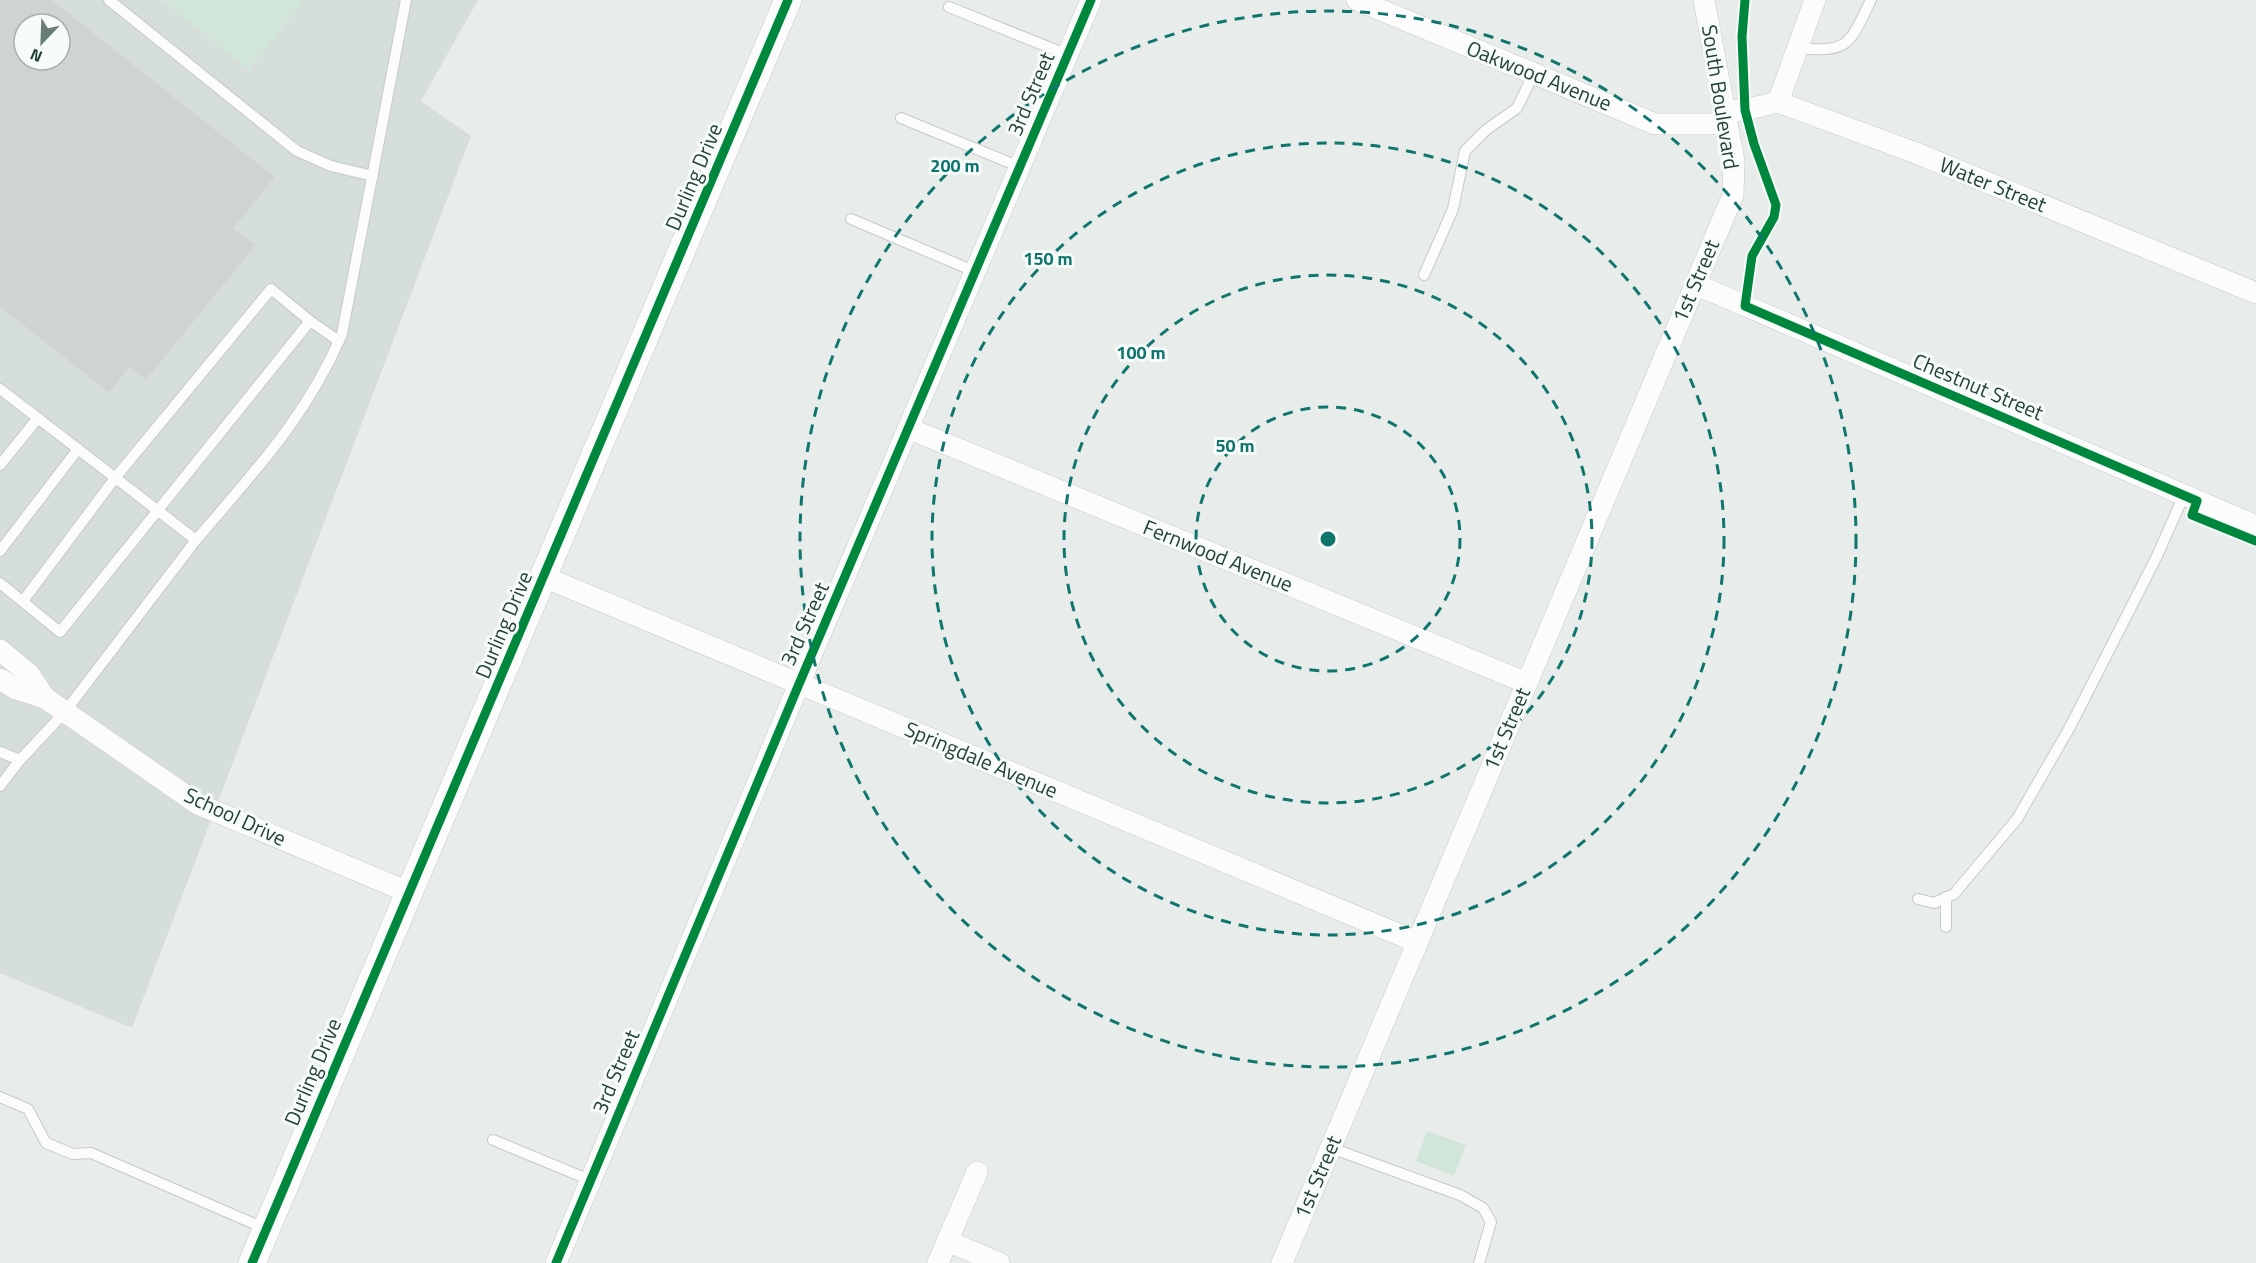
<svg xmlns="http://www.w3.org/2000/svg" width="2256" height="1263" viewBox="0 0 2256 1263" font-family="'Titillium Web',sans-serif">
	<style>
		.built { fill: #d6dedb; fill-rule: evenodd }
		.park { fill: #d1e6d8 }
		.building { fill: #cfd4d2; stroke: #d1d6d4; stroke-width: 1.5; fill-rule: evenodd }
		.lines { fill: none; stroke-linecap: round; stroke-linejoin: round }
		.service-casing { stroke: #c5cac8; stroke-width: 12 }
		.minor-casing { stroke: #c5cac8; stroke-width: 22 }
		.tertiary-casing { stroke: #c5cac8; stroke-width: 28 }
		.service { stroke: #fcfcfc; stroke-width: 10 }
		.minor { stroke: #fcfcfc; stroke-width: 21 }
		.tertiary { stroke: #fcfcfc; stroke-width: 27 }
		.cycleway-casing { stroke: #f7fbf9; stroke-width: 13 }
		.cycleway { stroke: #00873e; stroke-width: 9 }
		.ring { fill: none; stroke: #0f766e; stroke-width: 3; stroke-dasharray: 10 8 }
		.labels { text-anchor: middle; stroke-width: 6; stroke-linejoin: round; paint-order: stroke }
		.street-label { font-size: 21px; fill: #24423a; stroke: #f7fbf9 }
		.centre { fill: #0f766e; stroke: #f7fbf9; stroke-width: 3 }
		.ring-label { font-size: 18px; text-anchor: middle; font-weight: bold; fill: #0f766e; stroke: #f7fbf9; stroke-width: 6; stroke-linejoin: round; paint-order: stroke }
	</style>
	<rect width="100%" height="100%" fill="#e8edeb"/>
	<path class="built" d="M0,0H478L421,101L471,136L132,1028L0,973ZM24,24H60V60H24Z"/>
	<g class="park">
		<path d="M161,0H305L249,70Z"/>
		<path d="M1427,1131L1466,1145L1454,1176L1416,1161Z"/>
	</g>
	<path class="building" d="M0,0H51L274,177L232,229L255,245L146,379L130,366L109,392L0,306ZM24,24H60V60H24Z"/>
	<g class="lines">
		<defs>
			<g id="service">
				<path d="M109,0L297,151L331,166L373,176"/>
				<path d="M949,7L1068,55"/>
				<path d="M1797,48C1849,53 1849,45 1871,0"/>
				<path d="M901,118L1020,167"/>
				<path d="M851,219L976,272"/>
				<path d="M1424,275L1453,209L1465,151L1486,130L1517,108L1533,75"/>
				<path d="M0,389L196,540L64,713L20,760L0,786"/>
				<path d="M0,465L38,418"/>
				<path d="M196,540C254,472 306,418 342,334L406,0"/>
				<path d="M0,551L78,449"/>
				<path d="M0,583L60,632L310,321L339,341"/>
				<path d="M23,601L115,478L271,289L310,321"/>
				<path d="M0,752L20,760"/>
				<path d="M1918,899L1934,903L1954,894L2017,819L2070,727L2157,556L2184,495"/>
				<path d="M1946,927V897"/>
				<path d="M0,1097L28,1109L46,1143L73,1154L91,1153L266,1229"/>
				<path d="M493,1140L590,1180"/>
				<path d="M1331,1148L1460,1195L1483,1208L1491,1222L1479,1263"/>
			</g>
			<g id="minor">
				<path d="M1357,0L1655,124H1727"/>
				<path d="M1778,102L1815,0"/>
				<path d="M1725,111L1745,110L1778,102L1916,153L2256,293"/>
				<path d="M1695,284L2256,526"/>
				<path d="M910,429L1527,683"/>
				<path d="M544,577L1417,942"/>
				<path d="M0,650L29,674L45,698"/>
				<path d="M0,679L16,689L45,698L198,804L408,892"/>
				<path d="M947,1241L999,1263"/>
				<path d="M556,1263L799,684L1091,0"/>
				<path d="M938,1263L977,1172"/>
				<path d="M1282,1263L1733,195L1734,161L1704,0"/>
			</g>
			<path id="tertiary" d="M252,1263L788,0"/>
		</defs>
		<use href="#service" class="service-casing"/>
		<use href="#minor" class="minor-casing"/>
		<use href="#tertiary" class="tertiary-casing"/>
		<use href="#service" class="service"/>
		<use href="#minor" class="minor"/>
		<use href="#tertiary" class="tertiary"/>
		<defs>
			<g id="cycleway">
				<path d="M1745,0L1742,37L1745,110L1754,144L1776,205L1774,217L1752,256L1745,306L2197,501L2192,515L2256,541"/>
				<path d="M252,1263L788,0"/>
				<path d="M556,1263L799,684L1091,0"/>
			</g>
		</defs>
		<use href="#cycleway" class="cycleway-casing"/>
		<use href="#cycleway" class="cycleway"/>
	</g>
	<g class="ring">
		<circle cx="1328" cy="539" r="132"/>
		<circle cx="1328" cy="539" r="264"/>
		<circle cx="1328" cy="539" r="396"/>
		<circle cx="1328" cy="539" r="528"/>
	</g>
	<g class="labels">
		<g class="street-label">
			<text transform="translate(1539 76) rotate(22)" y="7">Oakwood Avenue</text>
			<text transform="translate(1031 94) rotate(-67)" y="7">3rd Street</text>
			<text transform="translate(1720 97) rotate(81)" y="7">South Boulevard</text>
			<text transform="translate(694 177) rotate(-67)" y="7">Durling Drive</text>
			<text transform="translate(1993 185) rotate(22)" y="7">Water Street</text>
			<text transform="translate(1696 281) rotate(-67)" y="7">1st Street</text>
			<text transform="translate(1978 387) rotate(23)" y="7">Chestnut Street</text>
			<text transform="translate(1218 556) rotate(22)" y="7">Fernwood Avenue</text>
			<text transform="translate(805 624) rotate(-66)" y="7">3rd Street</text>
			<text transform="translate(504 625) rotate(-67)" y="7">Durling Drive</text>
			<text transform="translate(1507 729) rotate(-67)" y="7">1st Street</text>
			<text transform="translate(981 760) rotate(23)" y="7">Springdale Avenue</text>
			<text transform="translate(235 817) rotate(25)" y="7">School Drive</text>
			<text transform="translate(313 1072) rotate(-67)" y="7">Durling Drive</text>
			<text transform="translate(616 1072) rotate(-67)" y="7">3rd Street</text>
			<text transform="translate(1318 1177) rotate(-67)" y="7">1st Street</text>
		</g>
	</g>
	<circle cx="1328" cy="539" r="9" class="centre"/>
	<g class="ring-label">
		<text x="955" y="172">200 m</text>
		<text x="1048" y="265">150 m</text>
		<text x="1141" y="359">100 m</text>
		<text x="1235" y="452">50 m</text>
	</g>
	<g transform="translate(42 42) rotate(203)"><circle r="28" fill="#f7fbf9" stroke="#a3b1ad" stroke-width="1.5"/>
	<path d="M0-4.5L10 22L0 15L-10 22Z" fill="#697e78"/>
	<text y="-9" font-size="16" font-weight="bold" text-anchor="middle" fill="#24423a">N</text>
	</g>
</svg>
